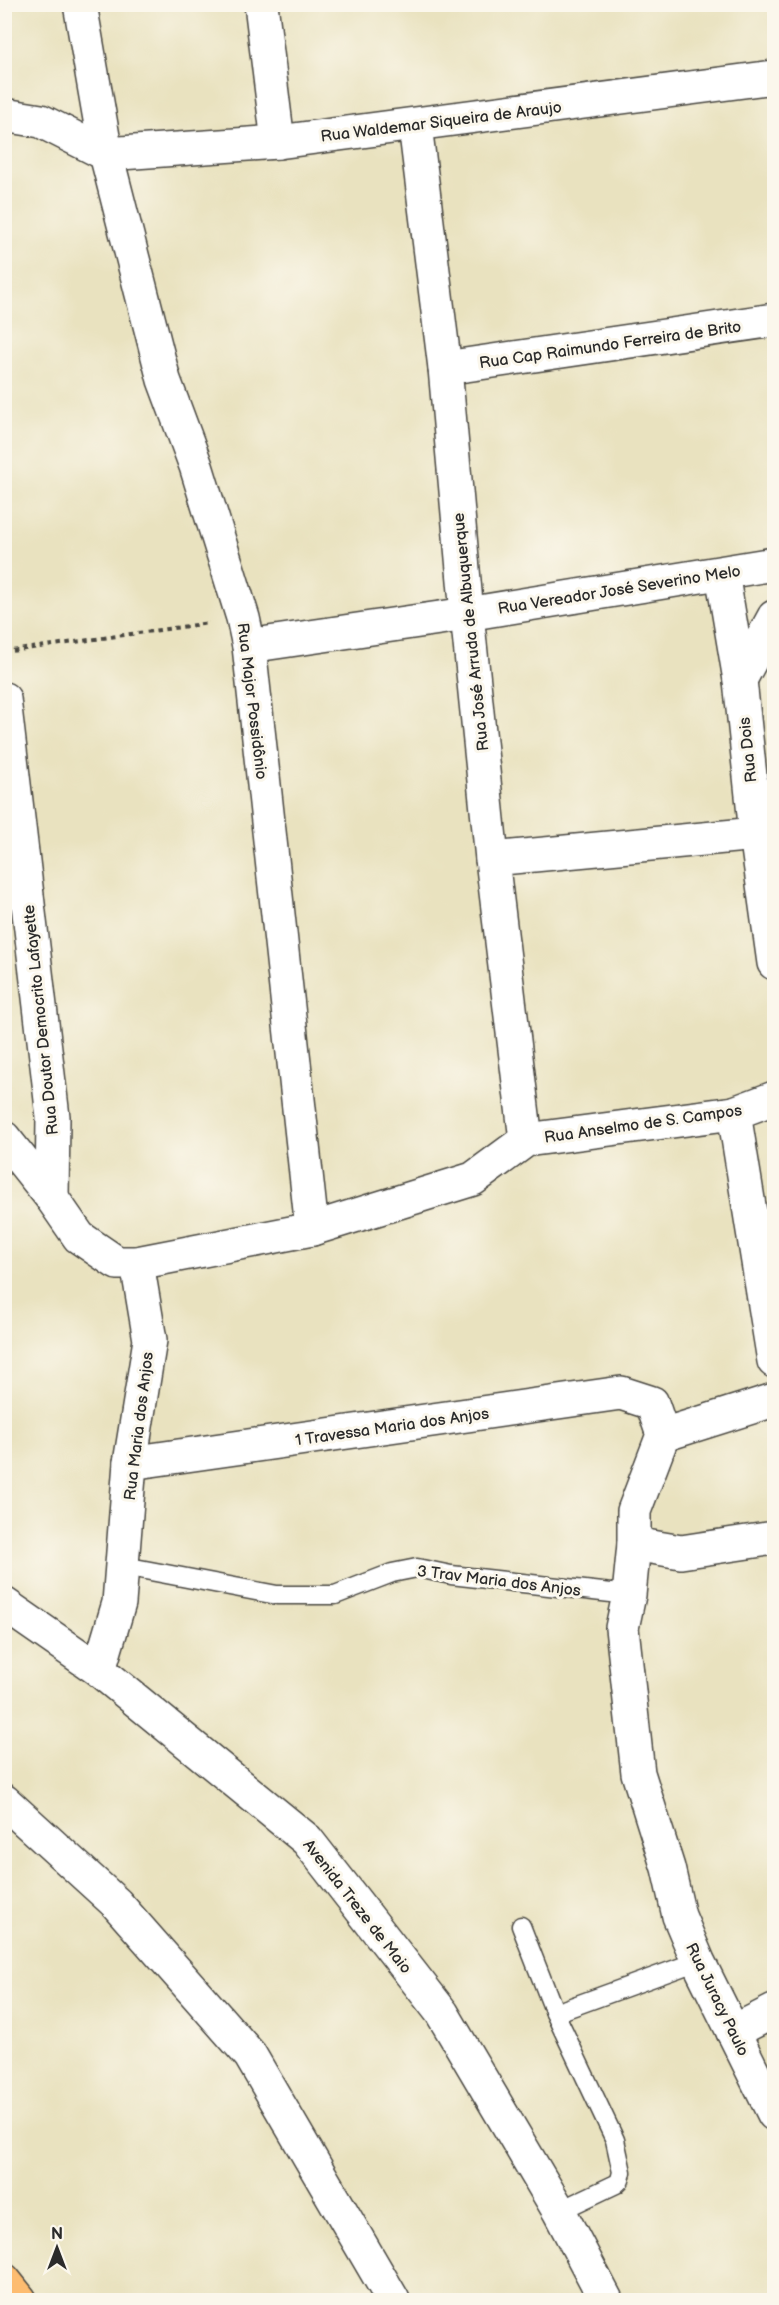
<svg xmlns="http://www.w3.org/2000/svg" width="779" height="2305" viewBox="0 0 779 2305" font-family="'Balsamiq Sans',sans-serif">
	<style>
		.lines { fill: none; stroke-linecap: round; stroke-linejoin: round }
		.service-casing { stroke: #484641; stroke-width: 21 }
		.minor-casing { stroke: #484641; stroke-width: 36 }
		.primary-casing { stroke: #484641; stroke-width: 36 }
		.path { stroke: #484641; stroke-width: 4; stroke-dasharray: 4.5 4.5; stroke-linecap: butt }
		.service { stroke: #fff; stroke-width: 18 }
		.minor { stroke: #fff; stroke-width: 33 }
		.primary { stroke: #fdbc6f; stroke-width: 33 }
		.labels { text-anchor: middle; stroke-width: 6; stroke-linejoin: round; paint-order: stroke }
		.street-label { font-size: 16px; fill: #2b2b2b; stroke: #fbf7ec }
	</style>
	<rect width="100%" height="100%" fill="#fbf7ec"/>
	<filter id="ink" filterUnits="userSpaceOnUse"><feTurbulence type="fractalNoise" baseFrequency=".0167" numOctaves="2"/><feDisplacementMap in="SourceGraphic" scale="12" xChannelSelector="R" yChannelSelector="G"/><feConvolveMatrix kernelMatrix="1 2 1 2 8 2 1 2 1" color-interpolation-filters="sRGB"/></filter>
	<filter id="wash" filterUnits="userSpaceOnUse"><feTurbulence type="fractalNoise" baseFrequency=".008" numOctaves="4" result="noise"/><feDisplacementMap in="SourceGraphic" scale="24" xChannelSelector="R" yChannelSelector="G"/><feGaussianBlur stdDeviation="1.35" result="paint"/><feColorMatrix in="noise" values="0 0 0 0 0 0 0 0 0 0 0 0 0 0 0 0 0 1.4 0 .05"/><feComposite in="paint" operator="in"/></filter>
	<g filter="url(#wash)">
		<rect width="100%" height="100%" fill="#e9e2bf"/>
	</g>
	<g filter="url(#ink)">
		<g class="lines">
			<defs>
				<g id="service">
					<path d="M124,1566L277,1595H335L392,1573L417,1568L451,1575L629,1595"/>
					<path d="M521,1926L555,2013L615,2140L622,2172L620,2180L616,2184L559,2211"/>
					<path d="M555,2013L698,1961"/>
				</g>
				<g id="minor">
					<path d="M80,4L106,154L164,380L196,466L243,618L249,646L312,1229"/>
					<path d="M261,4L278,142"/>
					<path d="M4,115L41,121L106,154"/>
					<path d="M415,125L445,368L467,614L492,859L526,1140"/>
					<path d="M106,154L278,142L774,77"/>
					<path d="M445,368L774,320"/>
					<path d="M722,573L740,680L756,834L774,963"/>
					<path d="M249,646L467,614L774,564"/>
					<path d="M740,680L774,617"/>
					<path d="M4,699L53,1117L52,1198"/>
					<path d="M492,859L756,834"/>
					<path d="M734,1113L774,1361"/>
					<path d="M4,1138L52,1198L79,1237L117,1263H137L312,1229L473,1179L526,1140L734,1113L774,1098"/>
					<path d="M663,1435L774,1400"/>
					<path d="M130,1463L621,1393L652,1403L663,1435L634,1511V1544L629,1595L622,1628L638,1773L668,1868L679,1916L698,1961L774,2114"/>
					<path d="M634,1544L681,1552L774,1538"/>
					<path d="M4,1604L99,1670L307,1840L442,2013L559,2211L606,2300"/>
					<path d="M99,1670L119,1603L130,1463L150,1340L137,1263"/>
					<path d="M4,1801L116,1903L250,2055L393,2300"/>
					<path d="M733,2032L774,2011"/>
				</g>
				<path id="primary" d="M4,2280L20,2300"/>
			</defs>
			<use href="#service" class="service-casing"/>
			<use href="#minor" class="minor-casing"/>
			<use href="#primary" class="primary-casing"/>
			<path class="path" d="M4,652L209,623"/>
			<use href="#service" class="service"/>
			<use href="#minor" class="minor"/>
			<use href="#primary" class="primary"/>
		</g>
	</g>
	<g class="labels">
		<g class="street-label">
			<text transform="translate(441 121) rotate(-7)" y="6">Rua Waldemar Siqueira de Araujo</text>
			<text transform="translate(610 344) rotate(-8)" y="6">Rua Cap Raimundo Ferreira de Brito</text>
			<text transform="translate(619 589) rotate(-9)" y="6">Rua Vereador José Severino Melo</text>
			<text transform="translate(470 632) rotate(-96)" y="6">Rua José Arruda de Albuquerque</text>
			<text transform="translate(253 701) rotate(83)" y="6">Rua Major Possidônio</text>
			<text transform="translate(747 750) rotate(-96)" y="6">Rua Dois</text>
			<text transform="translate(40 1020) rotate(-96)" y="6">Rua Doutor Democrito Lafayette</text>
			<text transform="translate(643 1123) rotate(-8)" y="6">Rua Anselmo de S. Campos</text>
			<text transform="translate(138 1426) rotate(-83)" y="6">Rua Maria dos Anjos</text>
			<text transform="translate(392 1426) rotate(-8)" y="6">1 Travessa Maria dos Anjos</text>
			<text transform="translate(499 1580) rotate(7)" y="6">3 Trav Maria dos Anjos</text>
			<text transform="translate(358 1906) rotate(52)" y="6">Avenida Treze de Maio</text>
			<text transform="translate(718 1999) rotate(64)" y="6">Rua Juracy Paulo</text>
		</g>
	</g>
	<rect width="779" height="2305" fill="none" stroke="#fbf7ec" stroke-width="24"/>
	<g transform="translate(57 2248)" stroke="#fbf7ec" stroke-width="4.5" paint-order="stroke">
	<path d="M0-4.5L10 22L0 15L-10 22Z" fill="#2b2b2b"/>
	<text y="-9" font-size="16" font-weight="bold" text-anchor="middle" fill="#2b2b2b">N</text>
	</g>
</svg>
